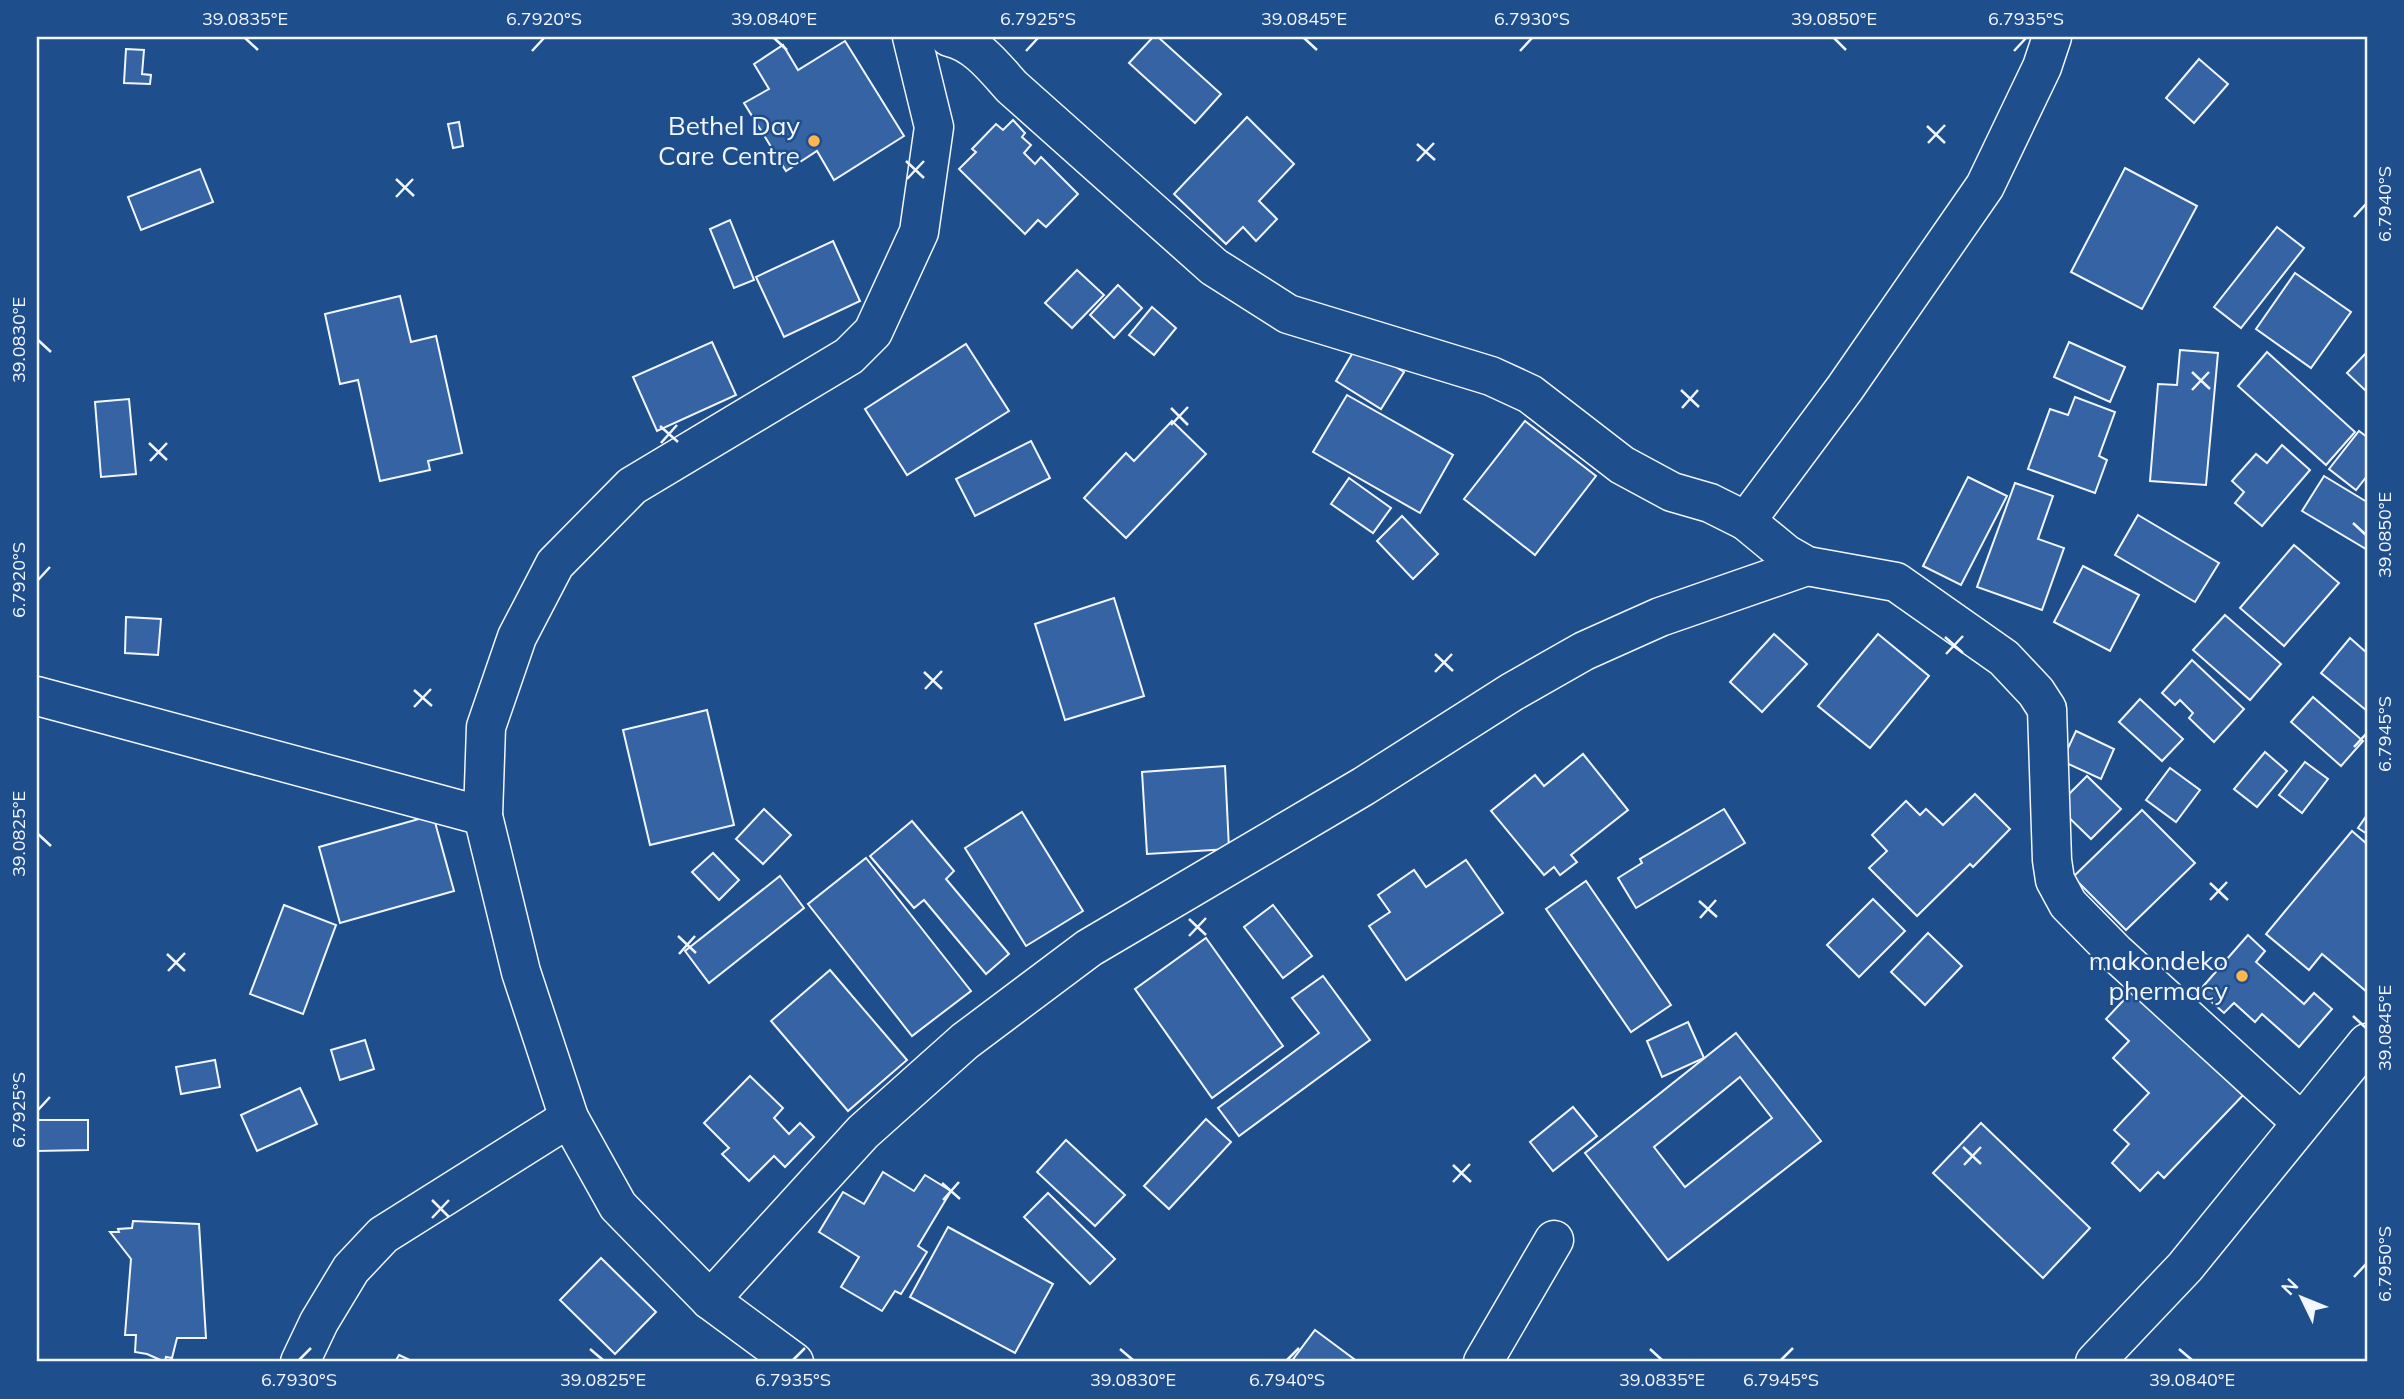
<svg xmlns="http://www.w3.org/2000/svg" width="2404" height="1399" viewBox="0 0 2404 1399" font-family="Mulish,sans-serif">
	<style>
		.building { fill: #3563a3; stroke: #f2f6ff; stroke-width: 2; fill-rule: evenodd }
		.lines { fill: none; stroke-linecap: round; stroke-linejoin: round }
		.street-casing { stroke: #f2f6ff; stroke-width: 41 }
		.street { stroke: #1f4e8c; stroke-width: 38 }
		.ticks { fill: none; stroke: #f2f6ff; stroke-width: 2.5 }
		.poi-dot { fill: #ffb74d; stroke: #1f4e8c; stroke-width: 2.5 }
		.labels { text-anchor: middle; stroke-width: 5; stroke-linejoin: round; paint-order: stroke }
		.poi-label { font-size: 26px; fill: #f2f6ff; stroke: #1f4e8c; text-anchor: end }
		.neatline { fill: none; stroke: #f2f6ff; stroke-width: 2.5 }
		.ticks-label { font-size: 18px; text-anchor: middle; fill: #f2f6ff }
	</style>
	<rect width="100%" height="100%" fill="#1f4e8c"/>
	<g class="building">
		<path d="M1153,37H1158L1221,94L1195,123L1129,63Z"/>
		<path d="M845,41L904,136L834,180L817,151L786,171L744,103L769,89L754,64L783,45L798,70Z"/>
		<path d="M126,49L144,50L142,74L151,75L150,84L124,83Z"/>
		<path d="M2199,59L2228,84L2194,123L2166,98Z"/>
		<path d="M1247,117L1294,164L1259,201L1277,219L1256,241L1243,227L1226,244L1174,194Z"/>
		<path d="M1013,120L1025,133L1022,137L1031,145L1024,153L1035,164L1041,157L1078,194L1046,227L1038,220L1025,234L959,169L976,152L972,149L996,124L1003,130Z"/>
		<path d="M459,122L463,146L453,148L448,124Z"/>
		<path d="M2125,168L2197,206L2142,309L2071,272Z"/>
		<path d="M200,169L213,202L141,230L128,197Z"/>
		<path d="M730,220L754,280L734,288L710,229Z"/>
		<path d="M2277,227L2304,248L2241,328L2214,307Z"/>
		<path d="M833,241L860,301L784,337L756,277Z"/>
		<path d="M1077,270L1104,295L1072,328L1045,303Z"/>
		<path d="M2295,273L2351,312L2311,368L2256,329Z"/>
		<path d="M1118,285L1142,308L1114,338L1090,315Z"/>
		<path d="M400,296L411,342L436,336L462,453L428,461L430,470L380,481L358,380L340,384L325,314Z"/>
		<path d="M1152,307L1176,328L1154,355L1129,335Z"/>
		<path d="M712,342L736,395L657,431L633,377Z"/>
		<path d="M2069,342L2125,367L2110,402L2054,377Z"/>
		<path d="M966,344L1009,411L907,475L865,409Z"/>
		<path d="M1358,344L1404,372L1381,409L1336,381Z"/>
		<path d="M2180,350L2218,353L2206,485L2150,481L2158,384L2177,385Z"/>
		<path d="M2267,352L2355,432L2326,465L2238,386Z"/>
		<path d="M2367,352V392L2347,373Z"/>
		<path d="M1347,395L1453,455L1420,513L1313,452Z"/>
		<path d="M2075,397L2115,412L2099,456L2107,460L2095,493L2028,469L2050,409L2068,415Z"/>
		<path d="M129,399L136,474L101,477L95,402Z"/>
		<path d="M1172,421L1206,454L1126,538L1084,498L1126,453L1134,461Z"/>
		<path d="M1525,421L1596,476L1535,555L1464,499Z"/>
		<path d="M2359,431L2367,437V476L2356,490L2329,469Z"/>
		<path d="M1031,441L1050,478L975,516L956,479Z"/>
		<path d="M2282,445L2310,470L2262,526L2235,503L2244,492L2232,481L2256,454L2267,463Z"/>
		<path d="M2324,476L2367,502L2366,549L2302,511Z"/>
		<path d="M1968,477L2007,496L1961,585L1923,566Z"/>
		<path d="M1349,478L1391,508L1373,533L1331,504Z"/>
		<path d="M2015,483L2053,496L2038,539L2064,548L2042,610L1977,587Z"/>
		<path d="M2138,515L2219,563L2195,602L2115,555Z"/>
		<path d="M1402,516L1438,554L1413,579L1377,541Z"/>
		<path d="M2294,545L2339,583L2284,646L2240,608Z"/>
		<path d="M2083,566L2139,595L2110,651L2054,622Z"/>
		<path d="M1114,598L1144,696L1065,720L1035,624Z"/>
		<path d="M2225,615L2281,664L2250,700L2193,650Z"/>
		<path d="M126,617L161,619L158,655L125,653Z"/>
		<path d="M1774,634L1807,664L1762,712L1730,682Z"/>
		<path d="M1878,634L1929,676L1870,748L1818,706Z"/>
		<path d="M2350,638L2367,653V711L2321,673Z"/>
		<path d="M2192,660L2244,709L2214,742L2189,718L2193,713L2180,700L2175,705L2162,693Z"/>
		<path d="M2313,697L2363,741L2341,766L2291,722Z"/>
		<path d="M2140,699L2183,739L2162,761L2119,722Z"/>
		<path d="M707,710L734,825L650,845L623,730Z"/>
		<path d="M2076,731L2114,749L2101,779L2062,761Z"/>
		<path d="M2265,752L2287,771L2257,807L2234,789Z"/>
		<path d="M1583,754L1628,810L1571,855L1577,862L1560,875L1554,867L1544,875L1491,811L1535,775L1544,786Z"/>
		<path d="M2305,762L2328,779L2302,813L2279,795Z"/>
		<path d="M1225,766L1229,849L1147,854L1142,772Z"/>
		<path d="M2170,768L2200,790L2176,822L2146,800Z"/>
		<path d="M2087,776L2121,809L2091,839L2057,806Z"/>
		<path d="M1975,794L2010,829L1973,867L1970,864L1917,916L1869,868L1887,851L1872,835L1906,801L1920,815L1926,809L1943,825Z"/>
		<path d="M764,809L791,835L763,864L736,839Z"/>
		<path d="M1724,809L1745,843L1636,908L1618,878L1642,863L1640,859Z"/>
		<path d="M2142,810L2195,863L2126,930L2073,877Z"/>
		<path d="M1022,812L1083,911L1026,946L965,848Z"/>
		<path d="M433,815L454,891L340,923L319,847Z"/>
		<path d="M2367,815V834L2358,828Z"/>
		<path d="M912,821L954,871L946,879L1009,954L986,974L924,900L914,908L870,856Z"/>
		<path d="M2352,831L2367,844V992L2322,954L2309,970L2266,934Z"/>
		<path d="M713,853L739,880L719,900L692,872Z"/>
		<path d="M866,858L971,991L912,1036L808,904Z"/>
		<path d="M1466,860L1503,913L1406,980L1369,926L1390,912L1378,895L1414,870L1426,887Z"/>
		<path d="M780,876L804,908L709,983L685,951Z"/>
		<path d="M1586,881L1671,1005L1631,1032L1546,909Z"/>
		<path d="M1873,899L1905,931L1859,977L1827,945Z"/>
		<path d="M284,905L336,925L303,1014L250,994Z"/>
		<path d="M1273,905L1312,956L1283,978L1244,927Z"/>
		<path d="M1928,933L1962,966L1925,1005L1891,972Z"/>
		<path d="M2248,935L2265,951L2256,962L2304,1004L2314,993L2332,1009L2299,1047L2262,1014L2255,1022L2234,1003L2224,1013L2199,991Z"/>
		<path d="M1206,938L1283,1046L1212,1098L1135,989Z"/>
		<path d="M830,970L907,1060L848,1111L771,1021Z"/>
		<path d="M1323,976L1370,1040L1239,1136L1218,1108L1319,1033L1292,998Z"/>
		<path d="M2137,986L2247,1091L2164,1178L2158,1172L2140,1191L2112,1163L2129,1144L2114,1130L2149,1093L2113,1058L2129,1041L2106,1019Z"/>
		<path d="M1688,1022L1704,1058L1662,1077L1647,1041Z"/>
		<path d="M1736,1033L1821,1141L1668,1260L1585,1153ZM1740,1077L1772,1118L1685,1187L1654,1147Z"/>
		<path d="M365,1040L374,1069L340,1080L331,1050Z"/>
		<path d="M215,1060L220,1087L181,1094L176,1067Z"/>
		<path d="M750,1076L783,1108L774,1118L789,1134L800,1123L814,1137L785,1167L774,1156L749,1181L722,1154L729,1148L704,1123Z"/>
		<path d="M300,1088L317,1124L257,1151L241,1115Z"/>
		<path d="M1573,1107L1597,1136L1553,1171L1530,1142Z"/>
		<path d="M1206,1119L1231,1142L1169,1209L1144,1186Z"/>
		<path d="M37,1120H88V1150L37,1151Z"/>
		<path d="M1981,1123L2090,1228L2043,1278L1933,1173Z"/>
		<path d="M1066,1140L1125,1195L1095,1226L1037,1172Z"/>
		<path d="M883,1172L914,1191L925,1175L951,1191L918,1246L927,1252L901,1294L895,1291L882,1311L841,1287L859,1257L819,1232L843,1192L864,1204Z"/>
		<path d="M1048,1193L1115,1259L1090,1284L1024,1217Z"/>
		<path d="M133,1221L199,1224L206,1338H177L172,1358L166,1357L165,1362L147,1354L135,1352L136,1335H125L131,1259L110,1232H119L118,1229L132,1228Z"/>
		<path d="M948,1227L1053,1284L1015,1353L910,1297Z"/>
		<path d="M601,1258L656,1312L615,1354L560,1300Z"/>
		<path d="M1315,1330L1358,1362H1291Z"/>
		<path d="M399,1355L414,1362H395Z"/>
	</g>
	<g class="lines">
		<defs>
			<g id="street">
				<path d="M949,37C976,43 994,67 1012,87L1214,267L1288,314L1491,376L1530,394L1622,465L1672,492L1710,503L1746,521L1786,554L1807,566L1896,582L2004,658L2036,692L2047,709L2052,860L2055,880L2068,904L2116,953L2301,1122"/>
				<path d="M1746,521L1845,388L1985,186L2042,67L2052,37"/>
				<path d="M37,696L483,816"/>
				<path d="M710,1300L863,1132L965,1041L1089,948L1364,786L1512,692L1584,651L1660,617L1807,566"/>
				<path d="M300,1362L319,1322L351,1269L383,1235L569,1118"/>
				<path d="M794,1362L710,1300L618,1206L569,1118L521,972L483,816L486,727L517,637L555,564L632,486L849,356L873,332L919,232L934,127L912,37"/>
				<path d="M1483,1362L1554,1240"/>
				<path d="M2095,1362L2185,1267L2367,1043"/>
			</g>
		</defs>
		<use href="#street" class="street-casing"/>
		<use href="#street" class="street"/>
	</g>
	<path class="ticks" d="M245,38L258,50M774,38L787,50M1304,38L1317,50M1834,38L1846,50M532,51L544,38M1026,51L1038,38M1520,51L1532,38M2014,51L2026,38M1927,126L1945,143M1928,143L1945,125M1417,144L1435,160M906,161L924,178M1417,161L1434,143M396,179L414,196M907,179L924,161M396,197L413,179M2354,217L2366,204M38,340L51,352M2192,372L2210,389M1681,390L1699,407M2192,390L2209,372M1171,408L1188,425M1682,408L1698,390M1171,425L1188,407M660,426L678,442M149,443L167,460M661,443L677,425M150,461L167,443M2353,523L2366,535M38,580L50,567M1945,637L1963,653M1435,654L1453,671M1946,654L1963,636M924,672L942,689M1435,672L1452,654M925,689L942,671M414,690L432,706M414,707L431,689M2354,747L2366,734M38,834L51,846M2210,883L2228,900M2210,900L2227,882M1699,901L1717,917M1700,918L1716,900M1189,919L1206,935M678,936L696,953M1189,936L1206,918M167,954L185,971M679,954L695,936M168,971L185,953M2353,1016L2366,1028M38,1110L50,1097M1963,1147L1981,1164M1453,1165L1471,1182M1964,1165L1981,1147M1453,1182L1470,1164M942,1183L960,1199M432,1200L449,1217M943,1200L959,1182M432,1218L449,1200M2354,1277L2366,1264M590,1349L603,1360M1120,1349L1133,1360M1650,1349L1662,1360M2179,1349L2192,1360M299,1360L311,1348M793,1360L805,1348M1287,1360L1299,1348M1781,1360L1793,1348"/>
	<g class="poi-dot">
		<circle cx="814" cy="141" r="7"/>
		<circle cx="2242" cy="976" r="7"/>
	</g>
	<g class="labels">
		<g class="poi-label">
			<text x="800" y="135">Bethel Day<tspan x="800" dy="30">Care Centre</tspan></text>
			<text x="2228" y="970">makondeko<tspan x="2228" dy="30">phermacy</tspan></text>
		</g>
	</g>
	<rect width="2404" height="1399" fill="none" stroke="#1f4e8c" stroke-width="77"/>
	<g transform="translate(2302 1298) rotate(313)" stroke="#1f4e8c" stroke-width="5" paint-order="stroke">
	<path d="M0-5L12 26L0 18L-12 26Z" fill="#f2f6ff"/>
	<text y="-10" font-size="19" font-weight="bold" text-anchor="middle" fill="#f2f6ff">N</text>
	</g>
	<rect x="38" y="38" width="2328" height="1322" class="neatline"/>
	<g class="ticks-label">
		<text x="245" y="25">39.0835°E</text>
		<text x="544" y="25">6.7920°S</text>
		<text x="774" y="25">39.0840°E</text>
		<text x="1038" y="25">6.7925°S</text>
		<text x="1304" y="25">39.0845°E</text>
		<text x="1532" y="25">6.7930°S</text>
		<text x="1834" y="25">39.0850°E</text>
		<text x="2026" y="25">6.7935°S</text>
		<text transform="translate(2385 204) rotate(-90)" y="6">6.7940°S</text>
		<text transform="translate(19 340) rotate(-90)" y="6">39.0830°E</text>
		<text transform="translate(2385 535) rotate(-90)" y="6">39.0850°E</text>
		<text transform="translate(19 580) rotate(-90)" y="6">6.7920°S</text>
		<text transform="translate(2385 734) rotate(-90)" y="6">6.7945°S</text>
		<text transform="translate(19 834) rotate(-90)" y="6">39.0825°E</text>
		<text transform="translate(2385 1028) rotate(-90)" y="6">39.0845°E</text>
		<text transform="translate(19 1110) rotate(-90)" y="6">6.7925°S</text>
		<text transform="translate(2385 1264) rotate(-90)" y="6">6.7950°S</text>
		<text x="299" y="1386">6.7930°S</text>
		<text x="603" y="1386">39.0825°E</text>
		<text x="793" y="1386">6.7935°S</text>
		<text x="1133" y="1386">39.0830°E</text>
		<text x="1287" y="1386">6.7940°S</text>
		<text x="1662" y="1386">39.0835°E</text>
		<text x="1781" y="1386">6.7945°S</text>
		<text x="2192" y="1386">39.0840°E</text>
	</g>
</svg>
